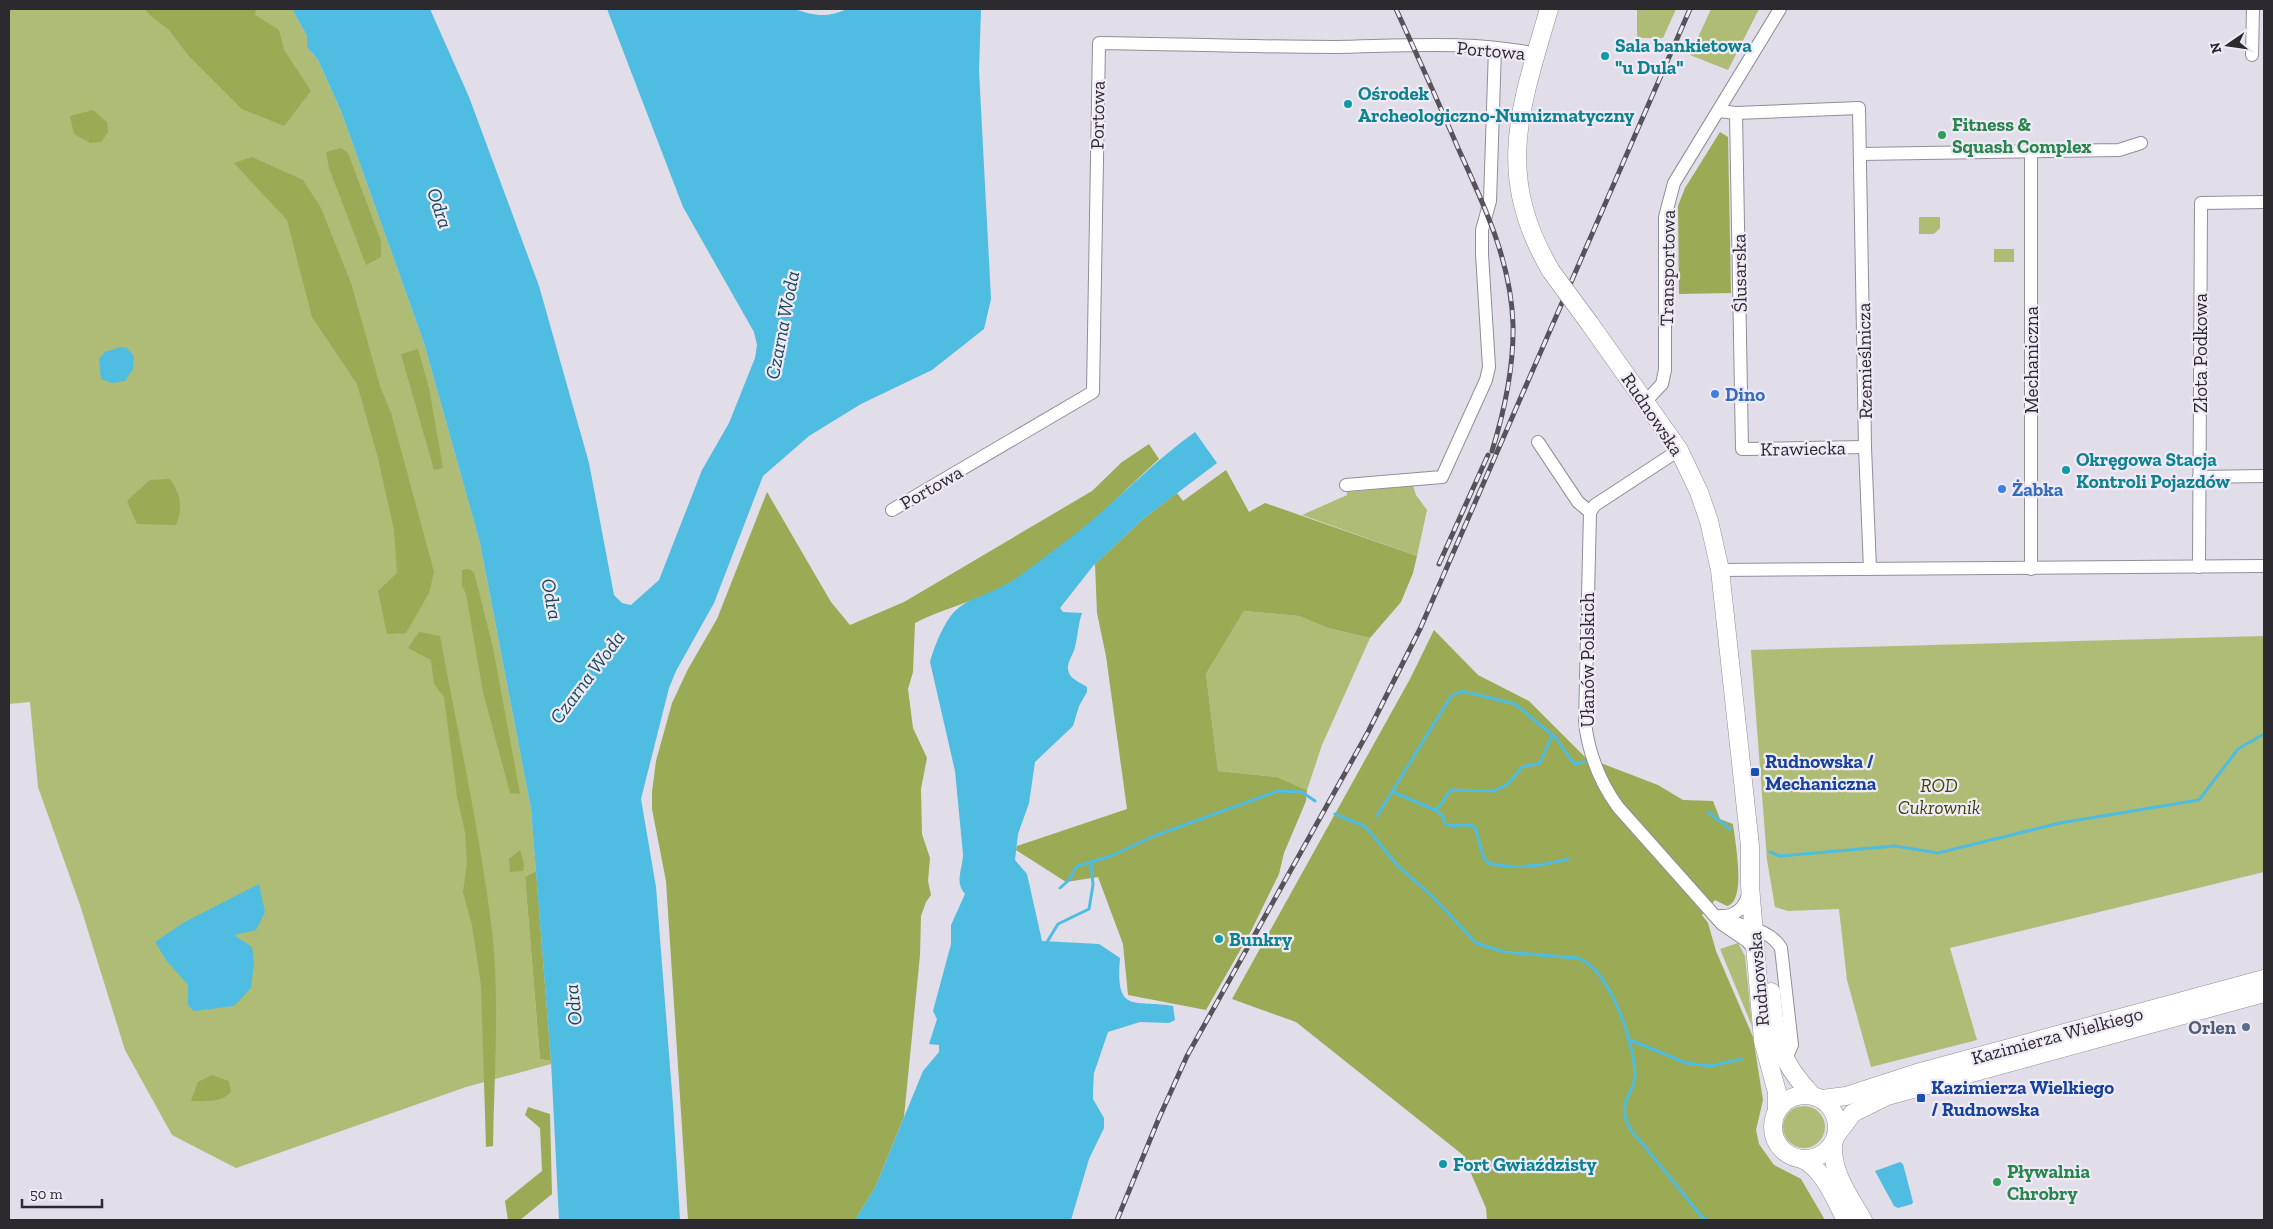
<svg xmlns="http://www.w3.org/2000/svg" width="2273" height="1229" viewBox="0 0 2273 1229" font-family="'Zilla Slab',serif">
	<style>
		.green { fill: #aebc75 }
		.forest { fill: #9aaa55 }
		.water { fill: #4fbce1 }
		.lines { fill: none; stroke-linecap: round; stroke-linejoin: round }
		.stream { stroke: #4fbce1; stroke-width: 3 }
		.minor-casing { stroke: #928e99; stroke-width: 14 }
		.secondary-casing { stroke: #928e99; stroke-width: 19 }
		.minor { stroke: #fff; stroke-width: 12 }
		.secondary { stroke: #fff; stroke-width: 18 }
		.rail-casing { stroke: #56545a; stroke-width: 5 }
		.rail { stroke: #efeaf6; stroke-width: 3; stroke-dasharray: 9; stroke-linecap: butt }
		.secondary-bridge-casing { stroke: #928e99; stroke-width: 19; stroke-linecap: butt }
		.secondary-bridge { stroke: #fff; stroke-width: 18 }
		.culture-dot { fill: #0f9aa8; stroke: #efeaf6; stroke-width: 2 }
		.leisure-dot { fill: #2e9e5b; stroke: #efeaf6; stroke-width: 2 }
		.shop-dot { fill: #3f7fe0; stroke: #efeaf6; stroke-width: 2 }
		.transit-dot { fill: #1a4fb4; stroke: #efeaf6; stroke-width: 2 }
		.service-dot { fill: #5c6f8a; stroke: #efeaf6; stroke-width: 2 }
		.labels { text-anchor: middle; stroke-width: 4.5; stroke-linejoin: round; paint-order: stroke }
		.culture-label { font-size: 19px; font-weight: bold; fill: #0d838f; stroke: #efeaf6; text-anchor: start }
		.street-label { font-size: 19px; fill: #2c2a2f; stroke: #efeaf6 }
		.leisure-label { font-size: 19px; font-weight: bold; fill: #27864d; stroke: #efeaf6; text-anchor: start }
		.shop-label { font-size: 19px; font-weight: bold; fill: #366cbe; stroke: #efeaf6; text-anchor: start }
		.transit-label { font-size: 19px; font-weight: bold; fill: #164399; stroke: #efeaf6; text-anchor: start }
		.park-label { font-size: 19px; font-style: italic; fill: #3b4400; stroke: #efeaf6 }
		.service-label { font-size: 19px; font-weight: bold; fill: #4e5e75; stroke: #efeaf6; text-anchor: end }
		.water-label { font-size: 20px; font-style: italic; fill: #1a4959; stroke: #efeaf6 }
	</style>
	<rect width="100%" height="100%" fill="#e1dde9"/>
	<g class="green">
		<path d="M9,9H292L307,36V47L318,60L341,111L424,343L480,543L531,809L536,871L525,877L540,1059L551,1061V1064L466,1087L236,1168L172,1135L125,1050L80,905L38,787L30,702L9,704Z"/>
		<path d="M1637,9H1676L1663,38H1637Z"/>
		<path d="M1711,9H1759L1728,70L1690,55Z"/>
		<path d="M1919,217H1940V228L1934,234H1919Z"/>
		<rect x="1994" y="249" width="20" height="13"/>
		<path d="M1413,486L1416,495L1427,510L1417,556L1302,515L1347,495V492Z"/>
		<path d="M1244,611L1299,616L1328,628L1370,638L1322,745L1307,790L1277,777L1218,771L1206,674Z"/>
		<path d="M2264,636V872L1950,948L1977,1040L1871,1067L1847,980L1839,909L1788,911L1775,907L1767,860L1751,650Z"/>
		<path d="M1738,943L1745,956L1752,1026L1720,949Z"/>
		<circle cx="1804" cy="1127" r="21"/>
	</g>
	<g class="forest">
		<path d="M145,9H256L255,15L279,30L284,50L311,91L284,126L242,109L188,55L169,30L150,15Z"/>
		<path d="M93,110L107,122L108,132L101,142L90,143L74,134L70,116Z"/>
		<path d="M1720,132L1728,137L1731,293L1679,294L1678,206L1685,188Z"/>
		<path d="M341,148L348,153L381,241V257L366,265L329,168L326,152Z"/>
		<path d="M252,157L303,180L321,208L351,283L380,386L391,413L434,572L429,593L406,633L387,634L378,591L397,573L394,530L378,458L357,384L312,317L287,220L234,163Z"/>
		<path d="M418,349L429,388L443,468L434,470L401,354Z"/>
		<path d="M1149,444L1159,459C1111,503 1058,558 1000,588C973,602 942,609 915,623L913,672L908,689L913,728L927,758L921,789L922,834L930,858L928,881L931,895L926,902L921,916L920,955L904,1117L875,1188L855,1220H688L666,881L652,809V792L656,761L672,703L688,669L717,619L767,492L831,602L850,625L904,602L1092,491L1122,462Z"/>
		<path d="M1226,470L1249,512L1265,503L1417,556L1413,573L1401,602L1370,638L1328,628L1299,616L1244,611L1206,674L1218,771L1277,777L1307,790L1306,801L1284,853L1279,874L1250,933L1206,1010L1128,995L1123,944L1098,877L1066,882L1016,850L1017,846L1127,809L1106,656L1097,613L1095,564L1143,519L1177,493L1183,501Z"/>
		<path d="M170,479C181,495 183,507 176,525L137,524L127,501L150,480Z"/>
		<path d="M468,569L474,572L493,648L520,794L510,793L483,692L466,594L462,586V570Z"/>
		<path d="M1434,630L1478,675L1529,701L1585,757L1658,785L1683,800L1713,801L1720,819L1733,824C1735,841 1747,901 1727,906L1715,900L1702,915L1708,923L1716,951L1753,1037L1763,1100L1756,1130L1759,1144L1774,1165L1801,1179L1825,1220H1487L1486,1208L1463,1155L1296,1022L1232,999L1410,679Z"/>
		<path d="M419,632L440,636C458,734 480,832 492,931C500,1002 494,1075 493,1146L486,1147L481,985L472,925L463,892L467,863L465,832L457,796L444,697L434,684L431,660L408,648Z"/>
		<path d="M520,850L524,864L523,871L510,872L509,859Z"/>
		<path d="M536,871L551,1061L540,1059L525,877Z"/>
		<path d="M212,1075L229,1081L231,1092C221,1103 205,1101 191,1101L198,1082Z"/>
		<path d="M528,1107L550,1114L552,1194L520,1220H508L505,1201L542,1171L540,1128L525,1115Z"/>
	</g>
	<g class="water">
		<path d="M292,9H430L469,97L539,286L589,463L614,595L622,603L631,605L659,580L702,470L729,423L755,358L757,345L754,332L683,207L607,9H794C815,16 827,18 847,9H981L979,71L991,299L984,329L932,370L861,404L809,436L763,476L714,603L676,671L669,688L641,799L656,887L673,1105L680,1220H559L551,1061L531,809L480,543L424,343L341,111L318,60L307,47V36Z"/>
		<path d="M121,347L127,348L134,356L133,369L125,381L112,383L101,379L99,359L105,352Z"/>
		<path d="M1195,432L1217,463L1143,519L1093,566L1060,608L1063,612L1082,613C1078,624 1078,636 1075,647C1073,656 1065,664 1069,673C1071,679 1081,683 1087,687V692L1079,706L1073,726L1035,762L1029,803L1018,834L1015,860L1027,874L1042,941L1099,944L1120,958C1115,1015 1134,999 1173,1006L1175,1020L1169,1023L1140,1022L1108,1032L1094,1073L1093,1091V1099L1104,1118V1128L1089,1159L1071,1220H855L875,1188L923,1071L939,1052V1045L929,1044L937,1019L933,1011L951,944V925L965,894C954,882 963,869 963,854L955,771L930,662C934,647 944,622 955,611C967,599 984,596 999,588C1020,578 1039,561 1058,547C1107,512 1146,467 1195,432Z"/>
		<path d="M259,884L265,912L256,930L234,935L252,947L254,963L251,988L234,1006L194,1011L188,1005V985L166,960L155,942L183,923Z"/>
		<path d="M1900,1162L1903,1164L1913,1202L1912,1204L1898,1208L1894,1206L1875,1171Z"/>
	</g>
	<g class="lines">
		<g class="stream">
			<path d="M1393,792L1435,810C1443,805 1444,797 1451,790L1494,791L1508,784L1522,767L1540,763L1552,736"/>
			<path d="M1435,810L1443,816L1445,824C1455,829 1463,821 1475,827L1483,856L1488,863C1515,870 1542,866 1568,859"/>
			<path d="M1708,812L1730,829"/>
			<path d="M1335,814L1364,826L1369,831L1398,866L1432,896L1476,943L1504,952L1578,958C1610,970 1634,1042 1635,1074C1636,1092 1617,1099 1628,1125C1632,1134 1643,1143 1649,1152C1667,1173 1684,1195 1702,1217L1707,1220"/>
			<path d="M1377,816L1451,696L1462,691L1515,704L1556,738L1574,764L1584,762"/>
			<path d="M1770,852L1780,856L1895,846L1938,853L2060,823L2199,800L2238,749L2264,734"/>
			<path d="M1060,888L1069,880L1077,866L1091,862"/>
			<path d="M1047,942L1058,924L1089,909L1093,885L1091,862L1111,856L1154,836L1278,791L1302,792L1315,801"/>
			<path d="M1628,1039L1686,1063L1711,1066L1741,1059"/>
		</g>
		<defs>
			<g id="minor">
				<path d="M2252,55L2253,9"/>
				<path d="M1719,111L1736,113L1859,108L1865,447L1870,569"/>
				<path d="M1736,113L1742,449L1865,447"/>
				<path d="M1861,154L2119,150L2141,143"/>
				<path d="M1646,401L1662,384L1665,370V217L1674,183L1780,9"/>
				<path d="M1538,442L1578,502L1590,512"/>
				<path d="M1679,450L1595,505L1590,512L1585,723C1589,755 1599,781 1618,807L1722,924L1747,941L1756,951"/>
				<path d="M2199,477L2264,476"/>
				<path d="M1346,485L1442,477L1486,380L1489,367L1482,254V230L1490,201L1495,48"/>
				<path d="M892,510L1093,392L1099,43C1178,44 1256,47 1335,47C1400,46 1473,40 1536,54"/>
				<path d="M2199,567L2201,203L2264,202"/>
				<path d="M2031,569V151"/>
				<path d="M1720,570L2264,566"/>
				<path d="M1720,916C1737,917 1746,906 1749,891"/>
				<path d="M1718,917C1737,926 1769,927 1781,948L1792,1045L1785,1061"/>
			</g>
			<g id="secondary">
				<path d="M1549,9C1520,109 1494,174 1551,271"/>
				<path d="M1590,324L1679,450L1699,492L1709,521L1720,570L1750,846V886L1763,1041L1777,1092V1111"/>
				<path d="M1771,992C1775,1038 1779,1061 1812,1095"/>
				<circle cx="1805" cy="1127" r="32"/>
				<path d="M1822,1099L1846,1096L1917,1073L2264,979"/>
				<path d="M1837,1134L1853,1113L1887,1096L2264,993"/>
				<path d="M1833,1143C1831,1172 1849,1196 1863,1220"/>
				<path d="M1802,1159C1824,1169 1835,1200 1846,1220"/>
			</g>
		</defs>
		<use href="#minor" class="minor-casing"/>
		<use href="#secondary" class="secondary-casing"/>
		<use href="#minor" class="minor"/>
		<use href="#secondary" class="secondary"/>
		<defs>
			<g id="rail">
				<path d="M1396,9C1417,55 1438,101 1458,148C1484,205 1511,261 1513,324C1514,368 1505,409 1492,451"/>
				<path d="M1439,564L1488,455"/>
				<path d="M1117,1220L1159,1118L1187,1056L1368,732L1420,629L1690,9"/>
			</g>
		</defs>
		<use href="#rail" class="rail-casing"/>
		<use href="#rail" class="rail"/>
		<defs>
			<path id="secondary-bridge" d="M1551,271L1590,324"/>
		</defs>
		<use href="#secondary-bridge" class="secondary-bridge-casing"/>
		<use href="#secondary-bridge" class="secondary-bridge"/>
	</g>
	<g class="culture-dot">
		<circle cx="1605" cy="56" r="5"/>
		<circle cx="1348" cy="104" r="5"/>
		<circle cx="2066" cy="470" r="5"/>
		<circle cx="1219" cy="939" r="5"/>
		<circle cx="1443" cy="1164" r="5"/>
	</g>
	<g class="leisure-dot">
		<circle cx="1942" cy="135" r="5"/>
		<circle cx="1997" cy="1182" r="5"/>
	</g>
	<g class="shop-dot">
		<circle cx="1715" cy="394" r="5"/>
		<circle cx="2002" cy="489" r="5"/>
	</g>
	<g class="transit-dot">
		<rect x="1750" y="767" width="10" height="10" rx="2.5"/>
		<rect x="1916" y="1093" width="10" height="10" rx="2.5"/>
	</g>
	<circle class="service-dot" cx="2246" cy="1027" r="5"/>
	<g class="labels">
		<g class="culture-label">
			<text x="1615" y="52">Sala bankietowa<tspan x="1615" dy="22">"u Dula"</tspan></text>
			<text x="1358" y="100">Ośrodek<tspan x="1358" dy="22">Archeologiczno-Numizmatyczny</tspan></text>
			<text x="2076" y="466">Okręgowa Stacja<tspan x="2076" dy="22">Kontroli Pojazdów</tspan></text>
			<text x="1229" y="946">Bunkry</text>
			<text x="1453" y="1171">Fort Gwiaździsty</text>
		</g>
		<g class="street-label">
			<text transform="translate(1491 50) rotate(5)" y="7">Portowa</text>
			<text transform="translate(1097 115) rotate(-89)" y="7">Portowa</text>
			<text transform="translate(1667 268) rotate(-89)" y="7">Transportowa</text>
			<text transform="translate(1739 273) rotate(-91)" y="7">Ślusarska</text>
			<text transform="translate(2200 353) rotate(-90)" y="7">Złota Podkowa</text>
			<text transform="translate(2031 360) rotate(-90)" y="7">Mechaniczna</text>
			<text transform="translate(1864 361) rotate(-91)" y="7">Rzemieślnicza</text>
			<text transform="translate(1653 414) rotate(56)" y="7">Rudnowska</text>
			<text transform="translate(1803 448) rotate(-1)" y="7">Krawiecka</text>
			<text transform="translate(931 487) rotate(-30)" y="7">Portowa</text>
			<text transform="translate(1587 660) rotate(-90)" y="7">Ułanów Polskich</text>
			<text transform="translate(1758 979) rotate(-95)" y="7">Rudnowska</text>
			<text transform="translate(2057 1035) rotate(-15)" y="7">Kazimierza Wielkiego</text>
		</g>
		<g class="leisure-label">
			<text x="1952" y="131">Fitness &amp;<tspan x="1952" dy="22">Squash Complex</tspan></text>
			<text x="2007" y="1178">Pływalnia<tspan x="2007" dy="22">Chrobry</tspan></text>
		</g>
		<g class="shop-label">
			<text x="1725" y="401">Dino</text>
			<text x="2012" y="496">Żabka</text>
		</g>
		<g class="transit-label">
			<text x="1765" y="768">Rudnowska /<tspan x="1765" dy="22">Mechaniczna</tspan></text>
			<text x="1931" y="1094">Kazimierza Wielkiego<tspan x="1931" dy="22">/ Rudnowska</tspan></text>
		</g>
		<g class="park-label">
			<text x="1939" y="792">ROD<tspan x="1939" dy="22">Cukrownik</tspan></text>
		</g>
		<g class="service-label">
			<text x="2236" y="1034">Orlen</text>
		</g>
		<g class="water-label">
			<text transform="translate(440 208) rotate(71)" y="7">Odra</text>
			<text transform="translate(782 325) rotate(-79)" y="7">Czarna Woda</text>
			<text transform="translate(552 599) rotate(79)" y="7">Odra</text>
			<text transform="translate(587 677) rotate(-53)" y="7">Czarna Woda</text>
			<text transform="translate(573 1005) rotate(-96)" y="7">Odra</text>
		</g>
	</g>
	<rect width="2273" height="1229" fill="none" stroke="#2c2a2f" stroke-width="20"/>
	<g transform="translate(2228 45) rotate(257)" stroke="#efeaf6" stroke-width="4" paint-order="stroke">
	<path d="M0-4L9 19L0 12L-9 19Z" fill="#2c2a2f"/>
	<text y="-8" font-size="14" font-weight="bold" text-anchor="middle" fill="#2c2a2f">N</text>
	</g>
	<path d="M22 1199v8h80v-8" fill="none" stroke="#2c2a2f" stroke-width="2.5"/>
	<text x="30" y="1199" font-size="15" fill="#2c2a2f" stroke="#efeaf6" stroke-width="4" paint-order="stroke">50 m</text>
</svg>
